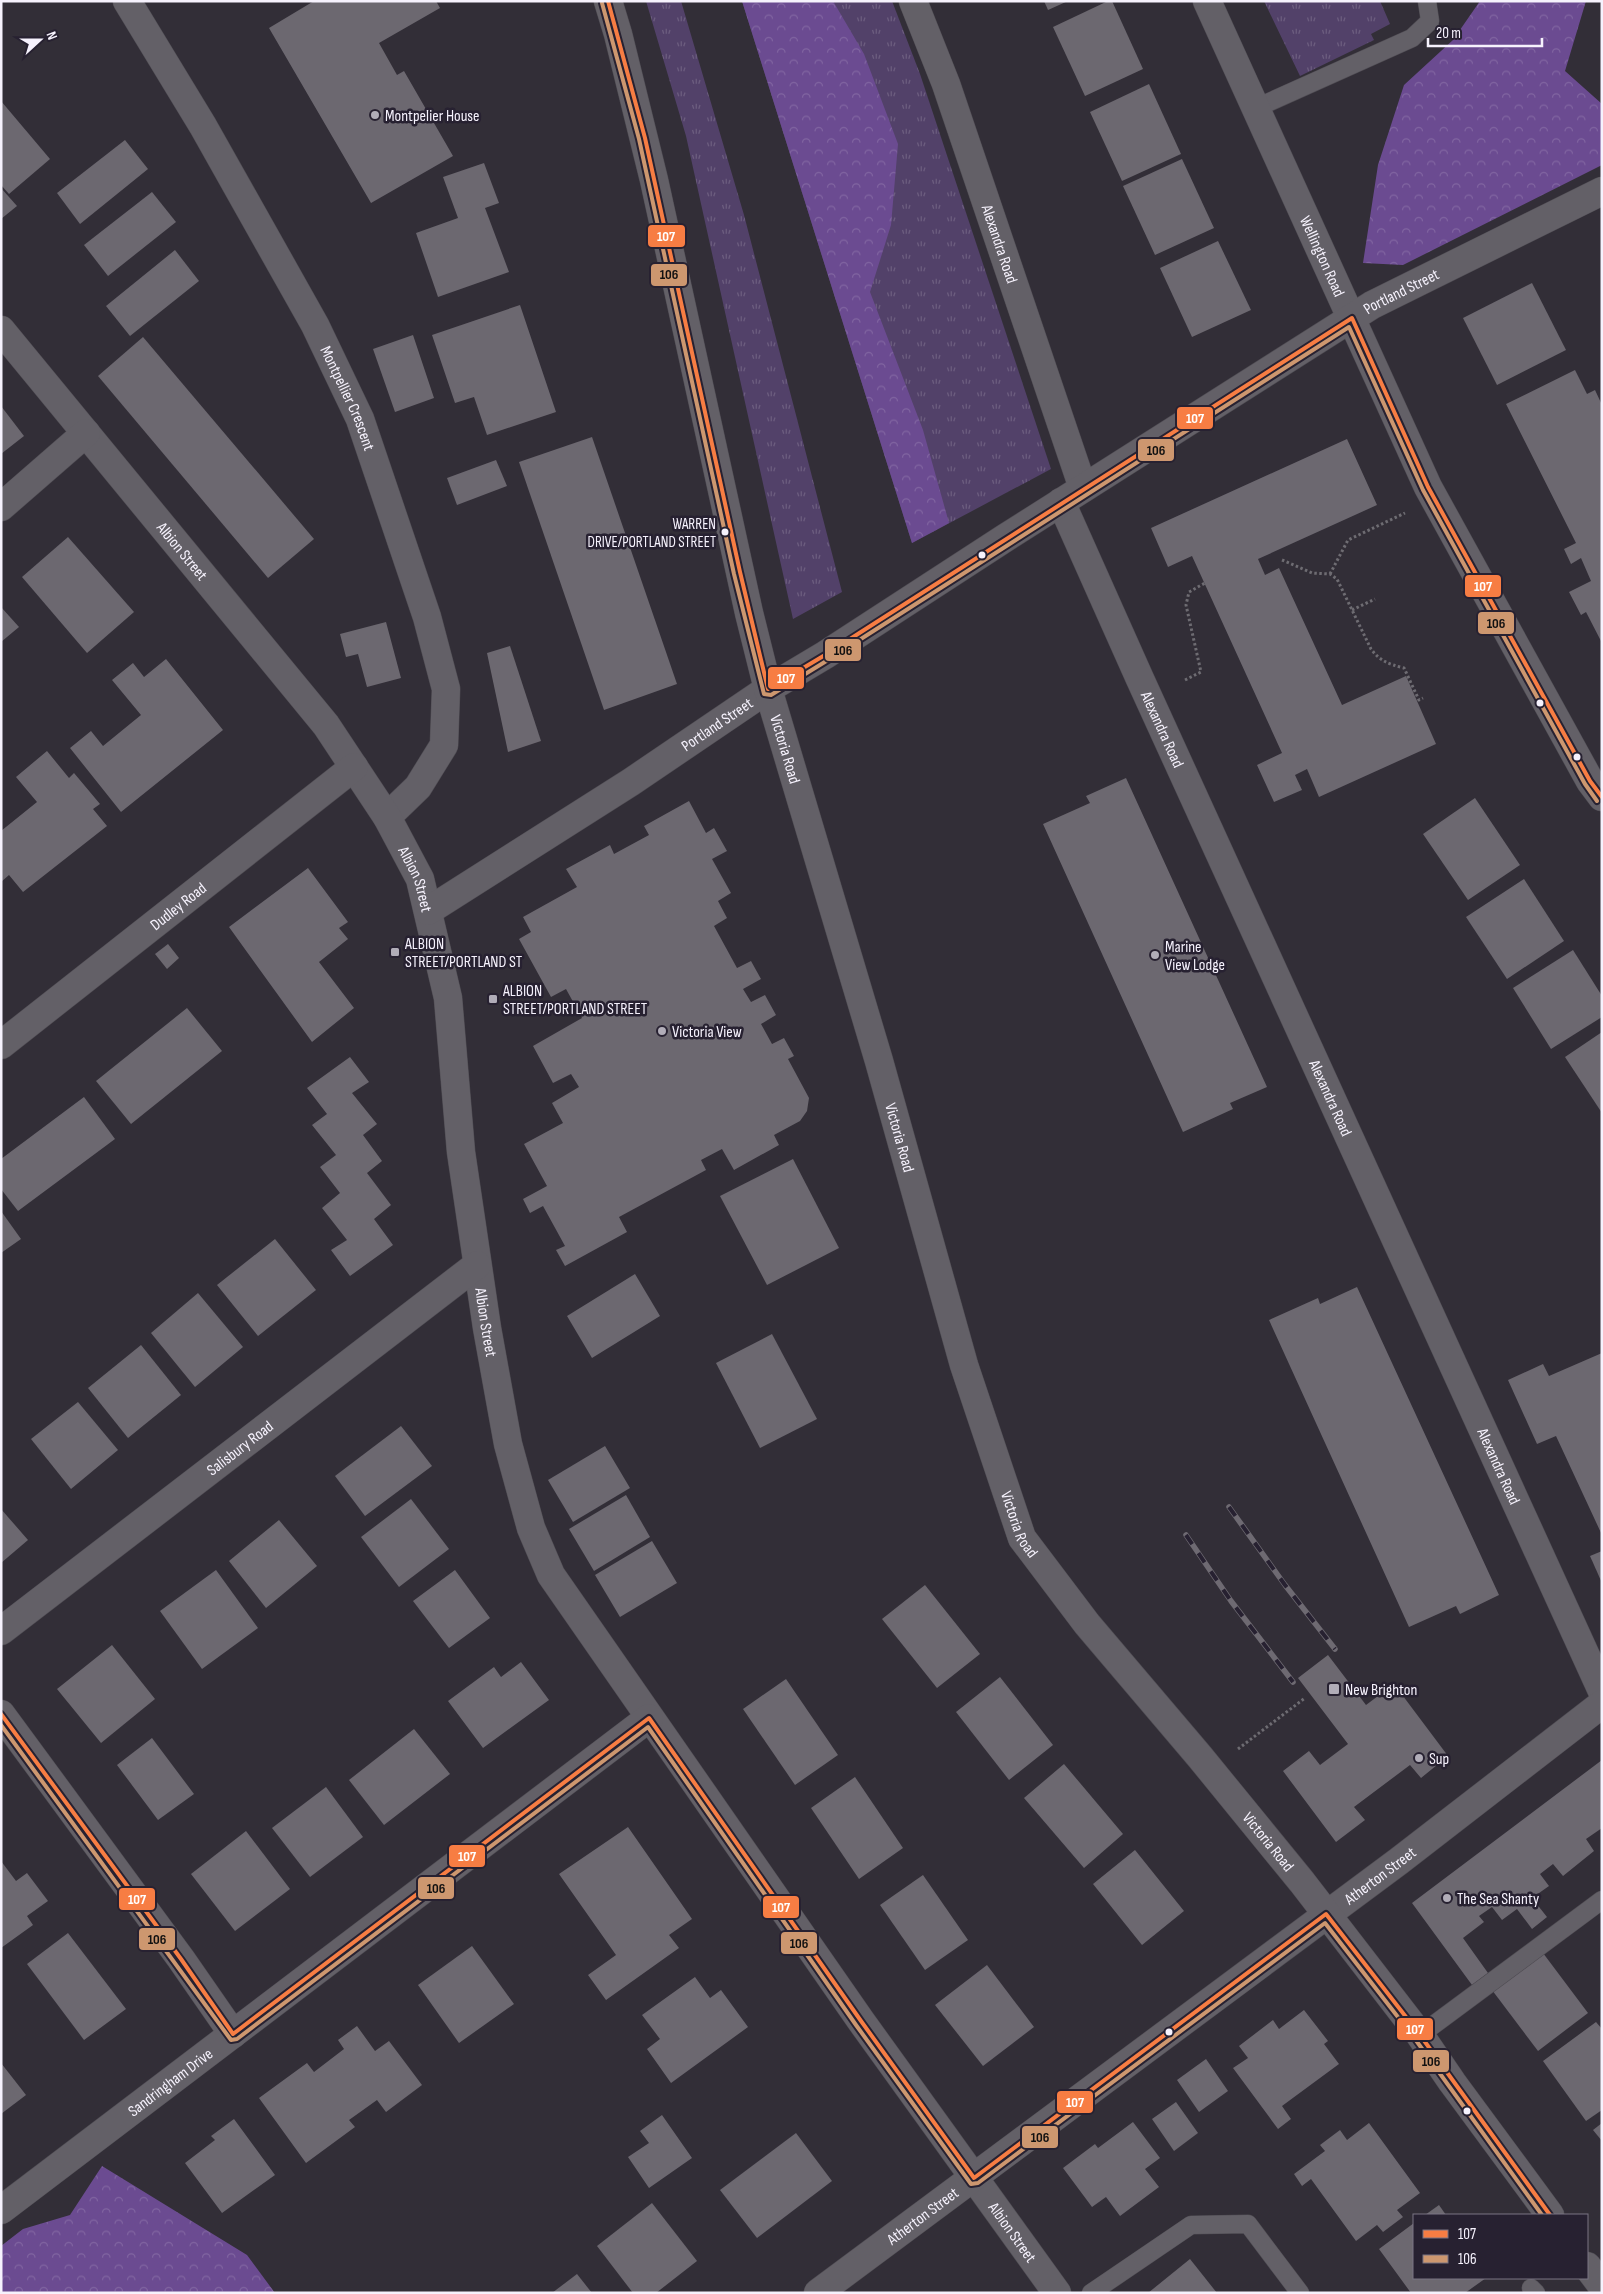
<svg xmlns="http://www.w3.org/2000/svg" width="1603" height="2294" viewBox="0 0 1603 2294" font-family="'Sofia Sans Condensed',sans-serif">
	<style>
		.grass { fill: url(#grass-tufts) }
		.forest { fill: url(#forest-crowns) }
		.building { fill: #6c6870 }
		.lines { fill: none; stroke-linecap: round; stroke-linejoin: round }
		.service-casing { stroke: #4f4c53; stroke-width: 19 }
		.minor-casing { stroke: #4f4c53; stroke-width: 29 }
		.tertiary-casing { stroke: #4f4c53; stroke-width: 29 }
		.path { stroke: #6e6c72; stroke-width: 3; stroke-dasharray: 2.5 2.5; stroke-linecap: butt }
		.service { stroke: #636067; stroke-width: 18 }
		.minor { stroke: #636067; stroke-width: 28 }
		.tertiary { stroke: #636067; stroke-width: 28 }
		.rail-casing { stroke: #6e6a72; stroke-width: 5.5 }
		.rail { stroke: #272131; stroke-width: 4; stroke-dasharray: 11; stroke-linecap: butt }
		.bus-1-casing { stroke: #272131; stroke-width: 8 }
		.bus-2-casing { stroke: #272131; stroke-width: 8 }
		.bus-1 { stroke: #f77d43; stroke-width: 4 }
		.bus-2 { stroke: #cd976f; stroke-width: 4 }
		.poi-dot { fill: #b1adb8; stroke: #272131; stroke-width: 2 }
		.bus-dot { fill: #f6f2fd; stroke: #272131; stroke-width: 2 }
		.labels { text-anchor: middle; stroke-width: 5; stroke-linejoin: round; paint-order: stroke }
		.bus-label { font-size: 15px; fill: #f6f2fd; stroke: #272131; text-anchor: end }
		.poi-label { font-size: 16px; fill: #f6f2fd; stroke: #272131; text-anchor: start }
		.street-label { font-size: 16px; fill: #f6f2fd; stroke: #272131 }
		.line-badge { stroke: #272131; stroke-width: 2 }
		.badge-label { font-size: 14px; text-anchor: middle; font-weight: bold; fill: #fff }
		.pale-badge-label { font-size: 14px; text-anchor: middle; font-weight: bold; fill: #111 }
	</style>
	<defs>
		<pattern id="grass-tufts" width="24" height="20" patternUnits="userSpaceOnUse" patternTransform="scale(1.25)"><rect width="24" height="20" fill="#524169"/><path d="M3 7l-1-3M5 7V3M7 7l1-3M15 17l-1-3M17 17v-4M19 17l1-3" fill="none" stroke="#6c5d7f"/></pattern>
		<pattern id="forest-crowns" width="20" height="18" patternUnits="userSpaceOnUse" patternTransform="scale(1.25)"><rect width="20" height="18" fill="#6b4b91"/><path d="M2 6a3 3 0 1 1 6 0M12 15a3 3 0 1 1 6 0" fill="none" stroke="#8165a1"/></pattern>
	</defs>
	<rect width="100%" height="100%" fill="#322e37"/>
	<g class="grass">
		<path d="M646,1H681L744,215L842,592L793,619L686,136Z"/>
		<path d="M742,1H892L920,74L1051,469L912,543Z"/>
		<path d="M1264,1H1380L1390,24L1371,34L1374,40L1300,76Z"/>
	</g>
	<g class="forest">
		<path d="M742,1H833L864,54L898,144L891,225L870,292L923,430L949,523L912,543Z"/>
		<path d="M1480,1H1586L1565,71L1602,104V165L1403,265L1363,263L1378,165L1404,85L1453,40Z"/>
		<path d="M102,2166L247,2255L275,2293H1V2246L23,2229L70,2215Z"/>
	</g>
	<g class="building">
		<path d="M314,1H436L440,8L379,43L397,75L404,71L453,156L371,203L269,28Z"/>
		<path d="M1044,1H1068L1048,10Z"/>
		<path d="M1108,1H1112L1143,69L1085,96L1053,27Z"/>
		<path d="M1149,84L1181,154L1122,181L1090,112Z"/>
		<path d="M1,101L50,159L9,194L1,185Z"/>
		<path d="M125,140L148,169L80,224L57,193Z"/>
		<path d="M1182,159L1214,228L1155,255L1123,186Z"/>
		<path d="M484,163L499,203L485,208L509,272L438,297L416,233L458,218L443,177Z"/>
		<path d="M1,188L17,206L1,219Z"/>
		<path d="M152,192L176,222L108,276L84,245Z"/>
		<path d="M1218,241L1251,310L1192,337L1160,268Z"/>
		<path d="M175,250L199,281L130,336L106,306Z"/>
		<path d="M1532,283L1566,350L1497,385L1463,318Z"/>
		<path d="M520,305L556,412L487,435L474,397L455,403L432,335Z"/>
		<path d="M413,335L434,398L395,412L373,349Z"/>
		<path d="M143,337L314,539L268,578L98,376Z"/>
		<path d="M1575,370L1587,394L1595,390L1602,405V643L1586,612L1581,615L1569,592L1591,581L1581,558L1571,564L1564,549L1576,543L1506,404Z"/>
		<path d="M1,406L24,436L1,454Z"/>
		<path d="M592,437L677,684L604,710L519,462Z"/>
		<path d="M1347,439L1377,505L1258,559L1265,575L1279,568L1342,705L1406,676L1436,744L1319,797L1307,769L1295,775L1302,790L1274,802L1257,765L1282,753L1192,556L1168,567L1151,528Z"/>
		<path d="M496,460L507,486L457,505L447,478Z"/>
		<path d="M68,537L134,612L87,653L22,577Z"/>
		<path d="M1,607L19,627L1,642Z"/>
		<path d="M386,622L401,678L367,687L358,654L346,657L340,634Z"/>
		<path d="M510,646L541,741L508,752L487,653Z"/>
		<path d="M166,659L223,730L121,812L70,748L91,731L103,746L141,715L112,680L133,663L144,677Z"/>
		<path d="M47,751L69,778L74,773L100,804L93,809L107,826L23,892L9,875L1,882V831L37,802L16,777Z"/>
		<path d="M1126,778L1267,1087L1230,1103L1233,1109L1183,1132L1043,824L1090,803L1086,796Z"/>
		<path d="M1475,798L1520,865L1468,900L1423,834Z"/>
		<path d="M689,801L706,833L714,828L727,851L712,859L731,893L718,901L727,918L714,926L737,968L751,961L761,979L743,989L751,1002L765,995L776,1015L761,1024L772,1044L784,1038L794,1056L788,1059L809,1098L807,1111L800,1121L774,1135L779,1145L734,1170L722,1149L701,1160L706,1170L619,1217L627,1232L565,1266L556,1250L565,1246L543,1206L530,1213L523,1199L547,1186L524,1144L563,1123L552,1103L579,1087L571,1074L553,1083L533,1046L582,1018L566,989L551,997L519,939L531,932L523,917L577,887L566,869L610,845L614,854L649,835L644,826Z"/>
		<path d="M308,868L348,922L339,928L348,939L319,962L354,1008L312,1042L229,927Z"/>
		<path d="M1524,879L1564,941L1507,979L1466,917Z"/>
		<path d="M168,944L179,958L167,969L155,954Z"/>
		<path d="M1573,950L1602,996V1017L1551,1049L1513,988Z"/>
		<path d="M187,1008L222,1051L131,1124L96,1081Z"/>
		<path d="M1602,1032V1113L1565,1057Z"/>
		<path d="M350,1057L369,1082L352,1093L377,1124L363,1135L382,1161L367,1173L391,1205L374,1219L393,1245L350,1276L331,1250L347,1240L322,1208L340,1193L320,1167L336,1155L312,1125L327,1114L307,1088Z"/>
		<path d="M84,1097L115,1139L18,1211L1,1189V1159Z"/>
		<path d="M793,1159L839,1248L767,1285L720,1196Z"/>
		<path d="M1,1211L21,1239L1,1253Z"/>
		<path d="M275,1239L316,1290L258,1336L217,1285Z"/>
		<path d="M635,1274L660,1316L592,1358L567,1316Z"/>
		<path d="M1357,1287L1499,1595L1460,1614L1456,1606L1409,1627L1269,1320L1318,1298L1320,1304Z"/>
		<path d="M198,1293L243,1347L195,1387L151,1333Z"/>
		<path d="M772,1334L817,1419L760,1448L716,1363Z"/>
		<path d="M141,1345L181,1395L128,1438L88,1388Z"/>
		<path d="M1602,1353V1535L1556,1436L1537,1444L1508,1380L1543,1364L1549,1376Z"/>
		<path d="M78,1402L118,1450L71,1489L31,1439Z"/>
		<path d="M401,1426L432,1466L365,1516L335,1476Z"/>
		<path d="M605,1446L630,1488L573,1522L548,1480Z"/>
		<path d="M626,1495L650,1537L594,1571L569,1529Z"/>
		<path d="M411,1499L449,1549L399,1587L361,1537Z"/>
		<path d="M1,1509L28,1540L1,1563Z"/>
		<path d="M279,1520L317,1566L266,1608L229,1561Z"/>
		<path d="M652,1541L677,1583L620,1617L595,1575Z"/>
		<path d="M1602,1551V1583L1590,1556Z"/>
		<path d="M216,1570L258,1628L202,1669L160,1611Z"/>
		<path d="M455,1570L490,1618L449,1648L413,1601Z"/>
		<path d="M925,1585L980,1654L937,1688L882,1619Z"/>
		<path d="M112,1645L155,1699L101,1743L57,1689Z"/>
		<path d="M1328,1655L1366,1705L1394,1684L1448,1756L1421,1778L1410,1765L1354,1807L1365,1820L1336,1842L1283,1771L1309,1751L1320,1765L1348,1744L1298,1678Z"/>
		<path d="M521,1662L549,1700L483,1748L448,1701L494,1667L501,1677Z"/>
		<path d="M1000,1677L1053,1745L1009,1780L956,1712Z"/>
		<path d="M786,1679L838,1755L795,1785L743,1709Z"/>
		<path d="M414,1729L450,1774L384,1825L349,1780Z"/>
		<path d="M152,1738L194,1794L158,1820L117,1765Z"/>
		<path d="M1602,1760V1828L1586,1839L1594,1851L1563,1876L1553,1864L1540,1874L1549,1886L1532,1898L1547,1917L1532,1929L1517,1909L1502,1920L1492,1907L1479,1916L1484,1922L1463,1938L1488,1973L1472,1985L1412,1903Z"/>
		<path d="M1064,1764L1123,1834L1084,1868L1024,1798Z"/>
		<path d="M855,1777L903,1848L859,1879L811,1808Z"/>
		<path d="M326,1787L363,1837L310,1877L272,1828Z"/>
		<path d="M628,1827L692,1919L669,1935L679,1948L606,2000L588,1975L616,1955L559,1874Z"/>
		<path d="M246,1831L290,1889L235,1931L191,1874Z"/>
		<path d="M1135,1850L1184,1911L1142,1945L1093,1884Z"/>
		<path d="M1,1861L16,1881L27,1873L48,1901L27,1916L33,1925L1,1948Z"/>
		<path d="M923,1875L968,1940L925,1970L880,1905Z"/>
		<path d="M68,1933L126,2009L84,2040L27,1964Z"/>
		<path d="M472,1946L514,2004L459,2043L418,1985Z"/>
		<path d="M1543,1953L1588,2013L1538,2051L1492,1990Z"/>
		<path d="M987,1965L1034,2027L983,2066L935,2005Z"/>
		<path d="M695,1977L710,1998L721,1990L748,2027L671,2083L647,2049L660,2039L642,2015Z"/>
		<path d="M1304,2010L1328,2041L1324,2044L1339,2064L1282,2106L1291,2119L1278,2129L1233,2068L1248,2058L1239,2046L1273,2020L1279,2029Z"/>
		<path d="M1596,2022L1602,2029V2110L1586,2121L1543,2061Z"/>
		<path d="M357,2026L375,2051L389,2041L422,2085L386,2112L377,2100L349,2120L355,2127L306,2163L259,2098L307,2063L314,2072L344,2049L338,2040Z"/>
		<path d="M1206,2059L1228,2091L1199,2112L1177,2080Z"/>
		<path d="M1,2063L26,2095L1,2114Z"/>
		<path d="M1176,2102L1198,2133L1174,2151L1152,2119Z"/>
		<path d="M662,2115L692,2158L649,2188L628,2157L649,2143L640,2131Z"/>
		<path d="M234,2119L275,2175L222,2213L185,2163L215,2140L211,2136Z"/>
		<path d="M1133,2122L1160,2158L1145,2169L1159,2187L1120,2216L1106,2197L1092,2207L1063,2168L1095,2144L1098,2148Z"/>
		<path d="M1369,2123L1420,2193L1397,2210L1403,2217L1383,2232L1377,2225L1356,2241L1311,2179L1302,2186L1294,2174L1325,2151L1320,2145L1340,2130L1347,2140Z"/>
		<path d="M1602,2123V2141L1593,2130Z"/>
		<path d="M796,2133L832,2181L757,2238L720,2190Z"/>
		<path d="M652,2203L697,2261L656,2293H633L597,2246Z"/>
		<path d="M1439,2205L1446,2215H1425Z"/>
		<path d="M1414,2223V2278H1486L1465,2293H1411L1379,2249Z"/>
		<path d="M1190,2259L1217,2293H1148Z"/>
		<path d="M577,2274L592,2293H552Z"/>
	</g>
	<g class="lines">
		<defs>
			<g id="service">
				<path d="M1256,108L1412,38L1430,21L1427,1"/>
				<path d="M1420,2035L1602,1900"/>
				<path d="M1531,2288L1536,2293"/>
				<path d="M1091,2293L1191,2225L1248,2224L1300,2293"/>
			</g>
			<g id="minor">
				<path id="s1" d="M127,1L203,126L315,325L360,419L427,617L446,689L444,745L418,787L387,817"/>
				<path id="s2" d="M913,1L946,84L1083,488"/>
				<path id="s3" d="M1207,1L1428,487L1590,781L1602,797"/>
				<path id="s4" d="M1,330L326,725L387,817L420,879L448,998L461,1152L487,1328L508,1444L531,1528L551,1575L861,2021L1057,2293"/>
				<path id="s5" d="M1061,502L1140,679L1602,1691"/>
				<path d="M1,507L86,433"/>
				<path id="s6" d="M428,911L631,782L768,689L825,655L1005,538L1372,305L1602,191"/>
				<path id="s7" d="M1,1045L354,767"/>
				<path id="s8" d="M1,1631L477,1265"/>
				<path d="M1,1714L181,1959L233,2034"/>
				<path id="s9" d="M1,2210L649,1718"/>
				<path id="s10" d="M818,2293L1399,1861L1602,1704"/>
			</g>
			<g id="tertiary">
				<path id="s11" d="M608,1L618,34L654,180L749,613L768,689L879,1061L964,1365L1022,1538L1087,1624L1200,1757L1302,1882L1420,2035L1452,2082L1550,2215"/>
				<path d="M1587,2266L1602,2286"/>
			</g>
		</defs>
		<use href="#service" class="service-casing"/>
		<use href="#minor" class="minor-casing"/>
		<use href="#tertiary" class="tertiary-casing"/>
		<g class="path">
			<path d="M1282,560L1312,573L1330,574L1337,579L1371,649C1380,661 1388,664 1404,668L1419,700L1423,698"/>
			<path d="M1330,574L1348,540L1405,513"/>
			<path d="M1352,610L1375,599"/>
			<path d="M1185,680L1201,672L1186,605L1189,592L1205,583"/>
			<path d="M1238,1749L1305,1698"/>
		</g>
		<use href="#service" class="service"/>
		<use href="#minor" class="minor"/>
		<use href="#tertiary" class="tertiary"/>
		<defs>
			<g id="rail">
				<path d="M1229,1507L1285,1585L1335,1649"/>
				<path d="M1186,1535L1231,1601L1293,1682"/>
			</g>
		</defs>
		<use href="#rail" class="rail-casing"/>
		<use href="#rail" class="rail"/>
		<defs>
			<g id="bus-1">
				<path d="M608,1L645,138L740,572L768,689L825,655L1352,318L1428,487L1590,781L1602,797"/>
				<path d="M1,1714L181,1959L233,2034L649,1718L861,2021L974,2178L1326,1914L1420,2035L1550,2215"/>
			</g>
			<g id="bus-2">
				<path d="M602,3L639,139L734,574L764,694L771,695L828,660L1349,327L1423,490L1585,784L1597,801"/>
				<path d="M1,1725L231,2040L237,2039L648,1727L856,2025L971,2184L978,2183L1325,1923L1415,2039L1542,2215"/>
			</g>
		</defs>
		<use href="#bus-1" class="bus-1-casing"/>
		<use href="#bus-2" class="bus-2-casing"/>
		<use href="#bus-1" class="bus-1"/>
		<use href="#bus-2" class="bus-2"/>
	</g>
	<g class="poi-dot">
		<circle cx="375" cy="115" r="5"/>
		<rect x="390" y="947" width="10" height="10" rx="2.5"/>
		<circle cx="1155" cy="955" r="5"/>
		<rect x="488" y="994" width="10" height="10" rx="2.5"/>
		<circle cx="662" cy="1031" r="5"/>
		<rect x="1328" y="1683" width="12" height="12" rx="2.5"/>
		<circle cx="1419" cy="1758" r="5"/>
		<circle cx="1447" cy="1898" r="5"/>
	</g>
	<g class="bus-dot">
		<circle cx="725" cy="532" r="4.5"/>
		<circle cx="982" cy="555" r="4.5"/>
		<circle cx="1540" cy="703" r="4.5"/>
		<circle cx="1577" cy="757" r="4.5"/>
		<circle cx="1169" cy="2032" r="4.5"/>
		<circle cx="1467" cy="2111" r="4.5"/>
	</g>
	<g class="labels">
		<g class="bus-label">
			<text x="716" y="529">WARREN<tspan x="716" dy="18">DRIVE/PORTLAND STREET</tspan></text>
		</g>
		<g class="poi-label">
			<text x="385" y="121">Montpelier House</text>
			<text x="405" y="949">ALBION<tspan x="405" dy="18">STREET/PORTLAND ST</tspan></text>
			<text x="1165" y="952">Marine<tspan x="1165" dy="18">View Lodge</tspan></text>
			<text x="503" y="996">ALBION<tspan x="503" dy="18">STREET/PORTLAND STREET</tspan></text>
			<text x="672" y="1037">Victoria View</text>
			<text x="1345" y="1695">New Brighton</text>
			<text x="1429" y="1764">Sup</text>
			<text x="1457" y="1904">The Sea Shanty</text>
		</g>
		<g class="street-label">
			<text dy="6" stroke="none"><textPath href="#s2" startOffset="258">Alexandra Road</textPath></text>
			<text dy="6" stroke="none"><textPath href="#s3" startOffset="280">Wellington Road</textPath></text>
			<text dy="6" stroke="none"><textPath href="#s6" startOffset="1154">Portland Street</textPath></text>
			<text dy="6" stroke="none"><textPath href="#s1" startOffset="455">Montpellier Crescent</textPath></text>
			<text dy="6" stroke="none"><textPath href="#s4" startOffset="286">Albion Street</textPath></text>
			<text dy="6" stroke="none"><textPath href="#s6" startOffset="344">Portland Street</textPath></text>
			<text dy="6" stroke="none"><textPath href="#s5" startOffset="249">Alexandra Road</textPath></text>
			<text dy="6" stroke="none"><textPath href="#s11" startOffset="769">Victoria Road</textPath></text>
			<text dy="6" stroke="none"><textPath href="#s4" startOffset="691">Albion Street</textPath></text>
			<text dy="6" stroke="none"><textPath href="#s7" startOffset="225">Dudley Road</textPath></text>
			<text dy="6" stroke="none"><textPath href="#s5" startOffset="654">Alexandra Road</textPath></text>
			<text dy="6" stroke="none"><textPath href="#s11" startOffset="1174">Victoria Road</textPath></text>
			<text dy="6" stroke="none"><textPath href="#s4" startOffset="1141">Albion Street</textPath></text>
			<text dy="6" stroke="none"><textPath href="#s8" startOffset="301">Salisbury Road</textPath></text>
			<text dy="6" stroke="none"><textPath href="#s5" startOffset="1059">Alexandra Road</textPath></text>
			<text dy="6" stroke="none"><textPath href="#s11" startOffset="1579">Victoria Road</textPath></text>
			<text dy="6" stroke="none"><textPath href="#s11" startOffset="1984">Victoria Road</textPath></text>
			<text dy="6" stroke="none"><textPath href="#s10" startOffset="700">Atherton Street</textPath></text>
			<text dy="6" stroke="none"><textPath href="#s9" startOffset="212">Sandringham Drive</textPath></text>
			<text dy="6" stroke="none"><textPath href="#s10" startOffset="130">Atherton Street</textPath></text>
			<text dy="6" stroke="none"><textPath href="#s4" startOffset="2206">Albion Street</textPath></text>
		</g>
	</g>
	<g class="line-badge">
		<rect x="647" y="224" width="39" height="24" rx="5" fill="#f77d43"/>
		<rect x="650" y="263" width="38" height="24" rx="5" fill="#cd976f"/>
		<rect x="1176" y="406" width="38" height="24" rx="5" fill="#f77d43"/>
		<rect x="1137" y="438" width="38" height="24" rx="5" fill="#cd976f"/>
		<rect x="1464" y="574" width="38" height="24" rx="5" fill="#f77d43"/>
		<rect x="1477" y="611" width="38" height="24" rx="5" fill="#cd976f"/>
		<rect x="824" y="638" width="38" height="24" rx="5" fill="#cd976f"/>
		<rect x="767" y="666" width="38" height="24" rx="5" fill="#f77d43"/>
		<rect x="448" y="1844" width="38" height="24" rx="5" fill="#f77d43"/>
		<rect x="417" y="1876" width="38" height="24" rx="5" fill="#cd976f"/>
		<rect x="118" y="1887" width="38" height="24" rx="5" fill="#f77d43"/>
		<rect x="762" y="1895" width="38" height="24" rx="5" fill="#f77d43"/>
		<rect x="138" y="1927" width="38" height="24" rx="5" fill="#cd976f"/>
		<rect x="780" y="1931" width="38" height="24" rx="5" fill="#cd976f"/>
		<rect x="1396" y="2017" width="38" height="24" rx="5" fill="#f77d43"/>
		<rect x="1412" y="2049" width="38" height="24" rx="5" fill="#cd976f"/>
		<rect x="1056" y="2090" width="38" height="24" rx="5" fill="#f77d43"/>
		<rect x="1021" y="2125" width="38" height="24" rx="5" fill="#cd976f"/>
	</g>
	<g class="badge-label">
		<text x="666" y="241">107</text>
		<text x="1195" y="423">107</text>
		<text x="1483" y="591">107</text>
		<text x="786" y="683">107</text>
		<text x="467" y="1861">107</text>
		<text x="137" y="1904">107</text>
		<text x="781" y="1912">107</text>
		<text x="1415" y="2034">107</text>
		<text x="1075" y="2107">107</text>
	</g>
	<g class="pale-badge-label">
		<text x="669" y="279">106</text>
		<text x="1156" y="455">106</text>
		<text x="1496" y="628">106</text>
		<text x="843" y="655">106</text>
		<text x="436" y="1893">106</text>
		<text x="157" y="1944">106</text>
		<text x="799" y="1948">106</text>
		<text x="1431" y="2066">106</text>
		<text x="1040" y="2142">106</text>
	</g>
	<rect width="1603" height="2294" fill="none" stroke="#f6f2fd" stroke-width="5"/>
	<rect x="1413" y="2214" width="175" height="65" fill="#272131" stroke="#7a7583"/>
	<rect x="1423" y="2230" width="25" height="8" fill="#f77d43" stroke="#7a7583"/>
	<text x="1458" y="2239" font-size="15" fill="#f6f2fd">107</text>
	<rect x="1423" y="2255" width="25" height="8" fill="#cd976f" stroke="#7a7583"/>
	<text x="1458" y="2264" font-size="15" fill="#f6f2fd">106</text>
	<g transform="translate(40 40) rotate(69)" stroke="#272131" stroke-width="4" paint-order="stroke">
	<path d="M0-4L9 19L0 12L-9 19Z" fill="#f6f2fd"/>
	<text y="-8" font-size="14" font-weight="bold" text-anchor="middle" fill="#f6f2fd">N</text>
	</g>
	<path d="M1428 38v8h114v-8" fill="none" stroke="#f6f2fd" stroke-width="2.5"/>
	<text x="1436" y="38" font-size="15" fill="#f6f2fd" stroke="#272131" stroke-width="4" paint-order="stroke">20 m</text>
</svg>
